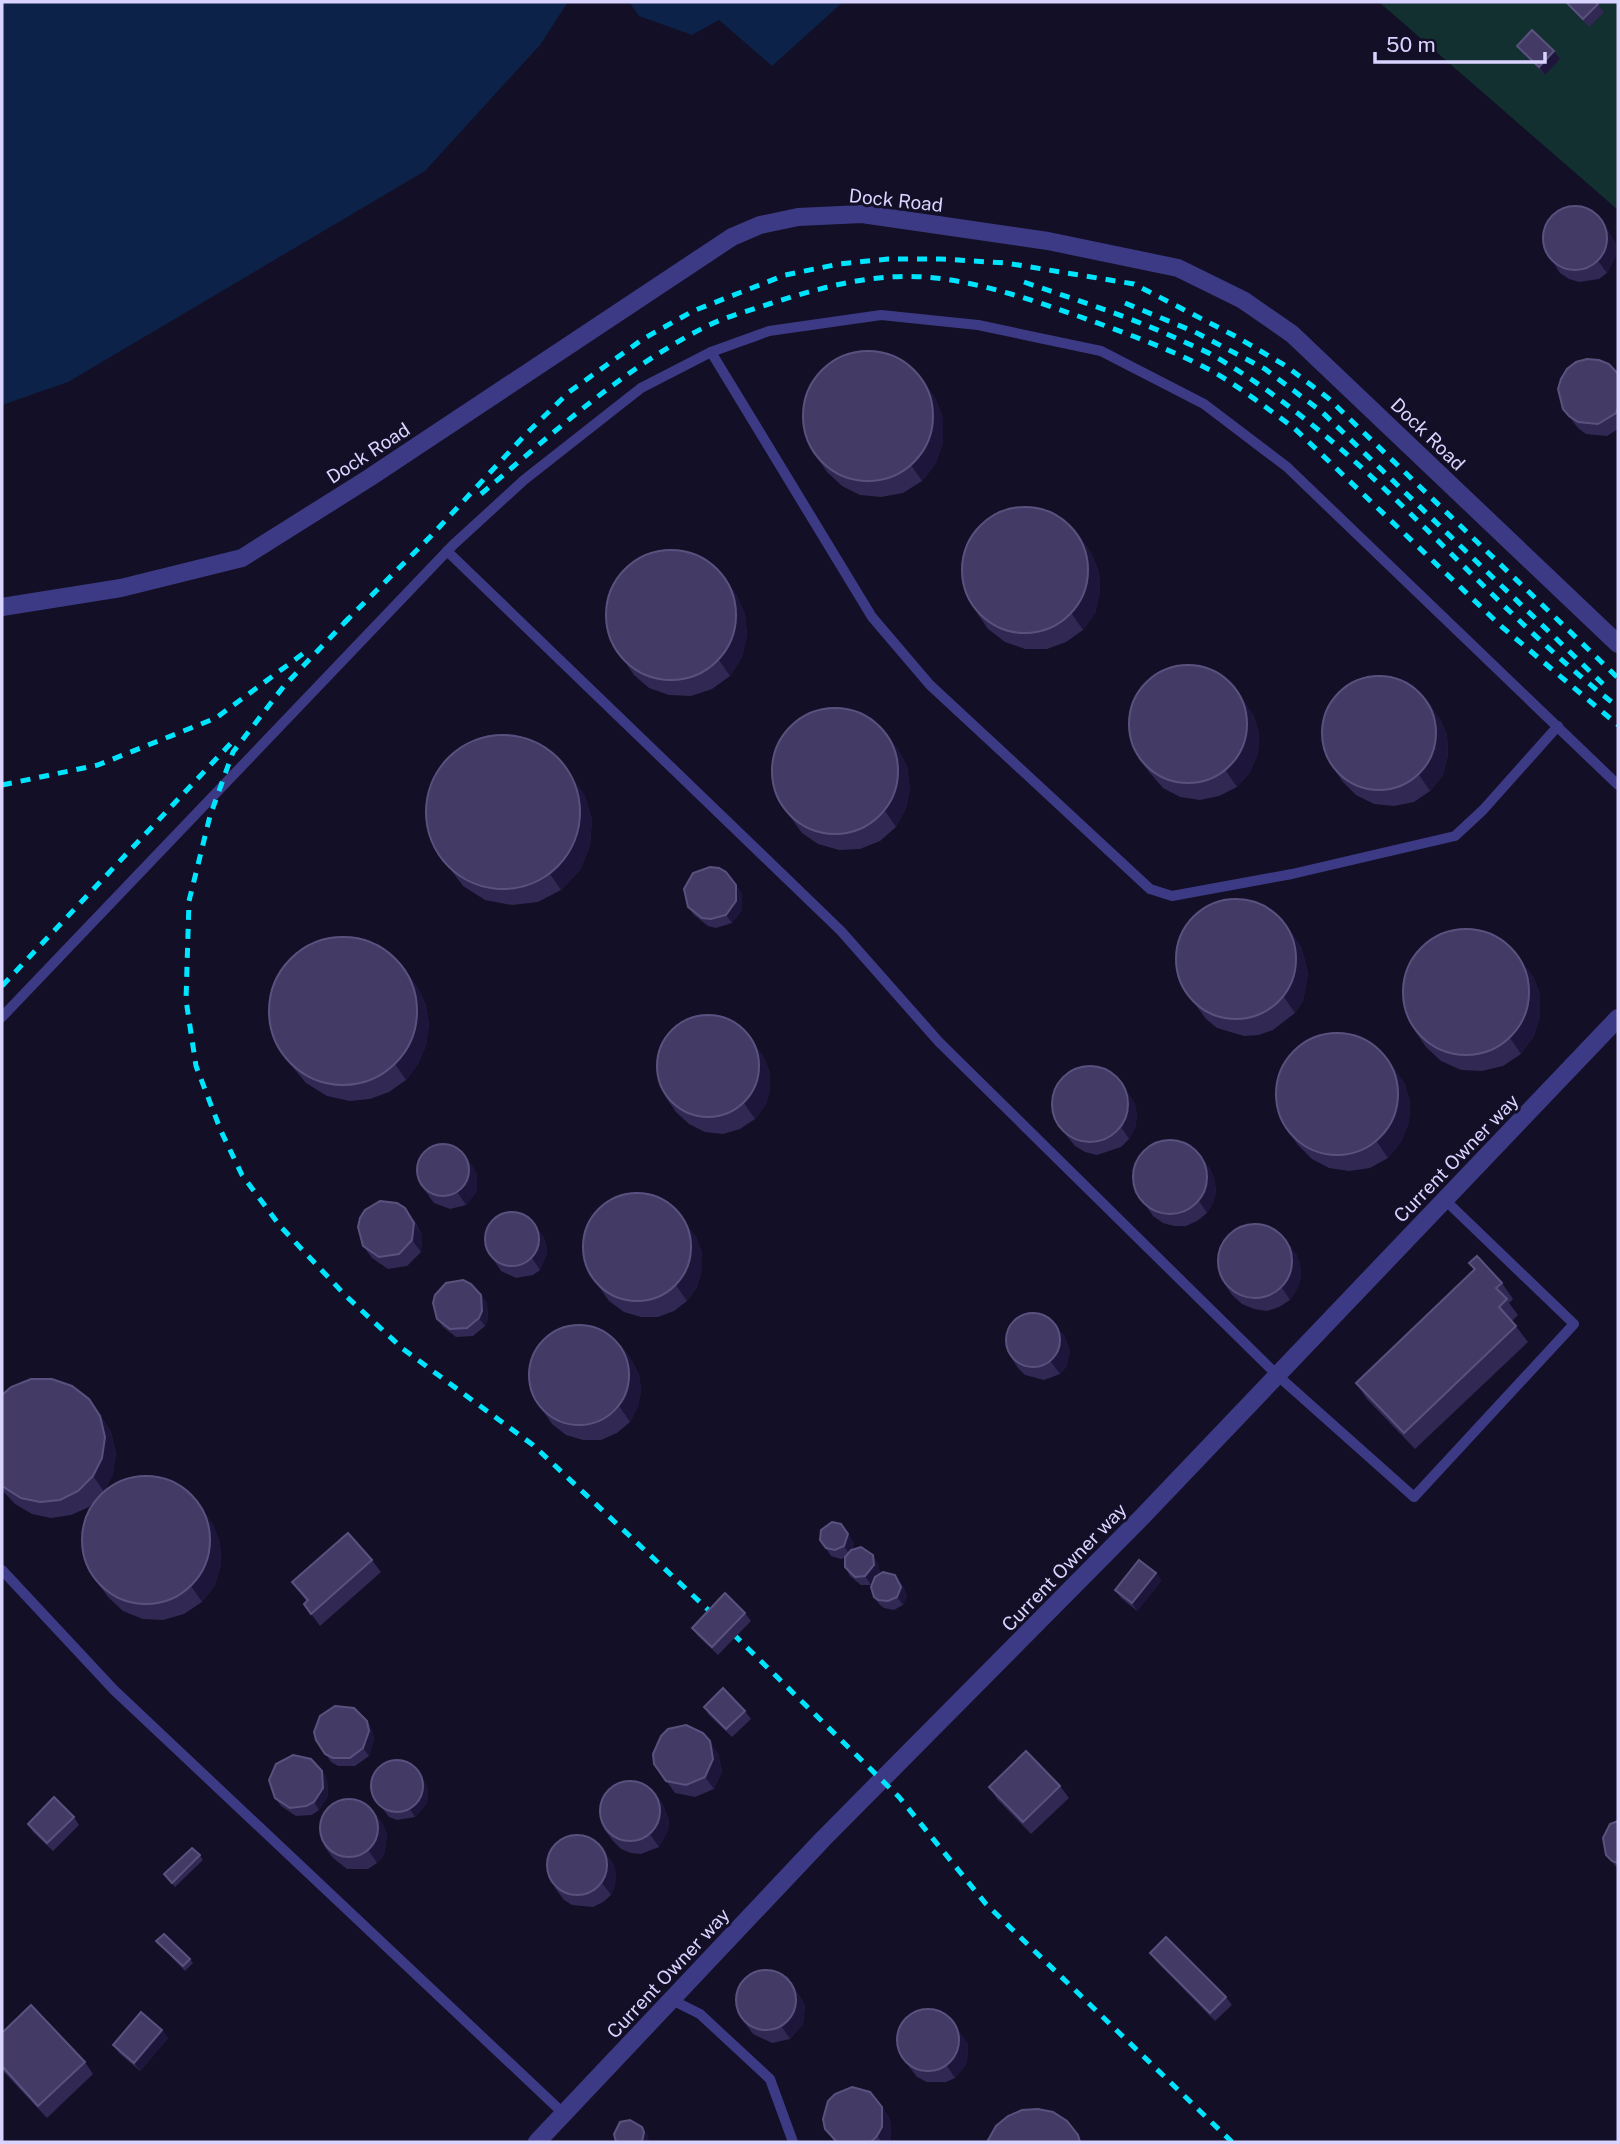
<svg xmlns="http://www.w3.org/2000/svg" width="1620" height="2144" viewBox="0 0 1620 2144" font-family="'Public Sans',sans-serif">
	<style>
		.green { fill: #12302f }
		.water { fill: #0c2248 }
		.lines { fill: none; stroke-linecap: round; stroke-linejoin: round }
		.service { stroke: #3d3a85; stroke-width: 10 }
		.minor { stroke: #3d3a85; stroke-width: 18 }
		.rail { stroke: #00e5ff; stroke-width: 5; stroke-dasharray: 10 9; stroke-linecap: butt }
		.wall { fill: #312854 }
		.shaded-wall { fill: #1d163a }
		.building { fill: #433a66; stroke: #5a527e; stroke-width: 2 }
		.labels { text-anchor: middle; stroke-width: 6; stroke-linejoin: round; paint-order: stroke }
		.street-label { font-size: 19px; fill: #d9d4ff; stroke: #130f26 }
	</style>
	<rect width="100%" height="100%" fill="#130f26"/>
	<path class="green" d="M1379,2H1618V210Z"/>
	<g class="water">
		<path d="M2,2H568L540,45L425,171L68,382L2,405Z"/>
		<path d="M629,2H843L772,66L719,20L692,35L639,16Z"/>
	</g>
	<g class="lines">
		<g class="service">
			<path d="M711,352L872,617L930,685L1150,889L1172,896L1292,874L1455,836L1483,810L1558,726"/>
			<path d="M447,551L841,931L939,1042L1277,1375L1414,1497L1574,1324L1445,1200"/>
			<path d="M2,1017L453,545L524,480L641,388L711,352L769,331L881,315L978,325L1101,351L1204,404L1287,467L1618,785"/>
			<path d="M2,1570L114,1690L564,2114"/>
			<path d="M672,2000L700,2014L770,2079L793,2142"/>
		</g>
		<g class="minor">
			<path d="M2,607L121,588L242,558L369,478L732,237L760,225L798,217L862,214L1048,241L1178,268L1243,300L1292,334L1618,644"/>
			<path d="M537,2142L823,1839L1142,1517L1618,1018"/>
		</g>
		<g class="rail">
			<path d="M1024,282C1076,300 1128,316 1178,339C1190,345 1204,350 1216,357C1370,448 1478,598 1618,707"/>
			<path d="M1125,303L1195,332L1265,369L1322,412L1603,684"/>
			<path d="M481,494C551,435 622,369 705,327C725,317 748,311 769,304C819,288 872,273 925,277C977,281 1029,299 1078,316C1123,332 1168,348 1210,370C1239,386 1266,408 1293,427L1502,627L1618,725"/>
			<path d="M349,618L284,686L233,752L210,816L189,901L186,1000L196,1066L221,1131L242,1175L280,1226L345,1295L403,1349L533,1445L718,1619L899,1797L986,1904L1232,2142"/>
			<path d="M344,623L430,537L525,435L569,392L643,339L693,311L785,275L839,264L888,259H941L1006,263L1134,284L1235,336L1286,366L1328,398L1618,678"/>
			<path d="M2,785L98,765L216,718L308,650"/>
			<path d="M2,986L234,740"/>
		</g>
	</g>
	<g class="wall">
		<path d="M1565,2H1596L1604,12L1589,27Z"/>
		<path d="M1517,46L1554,51L1560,59L1545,75L1523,54Z"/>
		<path d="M1598,215L1606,227L1616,245V255L1607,273L1599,279L1579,282L1569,279L1560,273L1546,251Z"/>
		<path d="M1618,373V429L1607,436L1586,434L1578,428L1563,409Z"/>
		<path d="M924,382L935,398L943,419V442L936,463L922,481L903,493L881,497L860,495L842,486L827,472L816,456Z"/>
		<path d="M1080,537L1091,553L1099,572L1100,592L1095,613L1083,630L1066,642L1047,649H1025L1005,642L988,629L977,613Z"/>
		<path d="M736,594L745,614L747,635L742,657L730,676L712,689L691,696L669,695L649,688L634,675L611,641Z"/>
		<path d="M1253,714L1259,733L1258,753L1250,772L1237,787L1219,796L1200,800L1180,797L1163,788L1150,773L1138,758Z"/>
		<path d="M1439,717L1447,735L1448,755L1443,775L1430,791L1414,802L1394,806L1374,804L1356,795L1343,782L1332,766Z"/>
		<path d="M897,748L907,766L910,788L906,808L896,827L880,841L860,849L839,850L818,844L802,833L778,800Z"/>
		<path d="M584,794L592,819L590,846L580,870L561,890L538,902L512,905L485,900L463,886L437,851Z"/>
		<path d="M742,893V910L732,923L716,928L708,926L694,915L688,907Z"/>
		<path d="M1301,946L1308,973L1303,1001L1295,1013L1273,1030L1259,1035L1244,1036L1217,1028L1206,1019L1184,989Z"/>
		<path d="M406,971L417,987L426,1005L429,1025L426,1045L418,1064L406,1080L389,1092L370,1099L350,1101L327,1096L306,1083L291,1065L280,1049Z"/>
		<path d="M1533,976L1540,995V1016L1534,1036L1521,1054L1503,1066L1482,1071L1461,1070L1441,1061L1426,1047L1415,1031Z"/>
		<path d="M753,1042L764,1058L770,1073V1089L766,1104L755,1119L740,1129L723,1134L705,1132L689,1124L676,1112L665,1096Z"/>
		<path d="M1120,1081L1135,1104L1137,1116L1135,1128L1129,1139L1121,1147L1097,1155L1085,1152L1075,1146L1057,1124Z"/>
		<path d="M1404,1082L1410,1102L1409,1122L1401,1142L1388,1158L1370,1168L1349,1171L1329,1168L1312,1159L1298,1145L1287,1130Z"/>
		<path d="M1209,1167L1214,1178L1216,1191L1213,1203L1207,1213L1197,1221L1186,1226H1174L1163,1223L1153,1216L1138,1194Z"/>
		<path d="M477,1173V1191L466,1205L450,1209L434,1203L420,1184Z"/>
		<path d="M414,1220L422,1235L421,1252L407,1266L388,1269L372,1258L363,1246Z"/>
		<path d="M543,1236L546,1244L547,1253L540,1270L533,1275L516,1278L501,1271L493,1259Z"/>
		<path d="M696,1237L702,1253V1270L697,1287L687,1301L674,1311L658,1317H641L624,1312L609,1301L587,1270Z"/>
		<path d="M1296,1254L1300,1265L1301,1277L1297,1289L1290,1300L1279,1307L1267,1311L1254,1309L1242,1304L1232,1295L1224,1283Z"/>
		<path d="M1469,1263L1502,1283L1513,1299L1509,1303L1518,1315L1512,1321L1528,1342L1415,1449L1367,1399L1356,1383L1474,1270Z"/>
		<path d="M481,1295L487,1303L488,1319L485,1326L473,1336L456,1337L443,1327L437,1319Z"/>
		<path d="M1064,1335L1070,1351L1066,1367L1060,1374L1044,1380L1025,1375L1018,1368L1010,1356Z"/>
		<path d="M621,1345L632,1361L639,1375L641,1391L638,1406L630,1422L617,1433L601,1440H583L566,1435L552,1424L541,1408Z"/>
		<path d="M2,1395L100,1415L111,1432L116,1453L113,1474L104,1492L89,1507L71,1515L51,1518L32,1514L15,1504L2,1490Z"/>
		<path d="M212,1523L220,1543L221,1564L215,1585L202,1602L184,1614L163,1620L143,1619L123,1611L108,1597L97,1582Z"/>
		<path d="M820,1540L854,1542L852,1550L878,1563L880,1573L878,1575L901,1583L907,1595L903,1605L894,1610L884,1608L880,1605L874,1597L873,1582L871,1585H861L850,1576L845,1567L846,1557L841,1559L831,1556Z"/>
		<path d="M372,1560L381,1572L320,1626L304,1604L307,1602L292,1582Z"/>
		<path d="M1156,1573L1161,1581L1137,1611L1121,1598L1115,1590Z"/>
		<path d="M745,1613L751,1621L718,1655L698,1636L692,1628Z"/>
		<path d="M704,1707L745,1711L751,1719L732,1737L709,1715Z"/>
		<path d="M367,1721L372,1730L374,1739L369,1756L355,1766H338L331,1762L316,1740Z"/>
		<path d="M718,1753L722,1771L714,1789L695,1797L675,1793L654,1764Z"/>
		<path d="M322,1771L327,1780L328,1796L319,1810L312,1815L296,1816L281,1806L275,1798Z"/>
		<path d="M1060,1786L1069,1798L1031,1834L997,1799L989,1787Z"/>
		<path d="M428,1787L427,1803L415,1817L397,1820L389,1817L372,1795Z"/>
		<path d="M653,1791L662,1803L669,1820L668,1830L659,1847L641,1854L631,1853L621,1849L613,1841L604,1829Z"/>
		<path d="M375,1813L383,1825L387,1835L384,1855L377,1863L368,1869H347L333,1858L324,1846Z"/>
		<path d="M74,1817L79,1825L53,1851L33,1832L28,1824Z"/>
		<path d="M1618,1821V1869L1606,1855Z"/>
		<path d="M599,1843L613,1864L616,1874L615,1885L611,1895L603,1902L593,1907L572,1905L564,1900L555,1888Z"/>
		<path d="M200,1855L203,1860L175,1887L164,1874Z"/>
		<path d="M156,1941L190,1959L193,1963L185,1971Z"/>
		<path d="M1150,1953L1226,1997L1232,2005L1215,2021L1156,1961Z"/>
		<path d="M787,1976L805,2005L803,2024L790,2039L772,2043L753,2034L738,2014Z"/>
		<path d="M162,2030L168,2038L140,2071L119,2053L113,2045Z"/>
		<path d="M2,2033L85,2062L93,2074L47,2118L2,2070Z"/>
		<path d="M968,2043L967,2063L955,2078L946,2082H927L917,2077L901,2056Z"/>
		<path d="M882,2107L890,2119L891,2139L889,2142H835L825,2129Z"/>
	</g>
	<g class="shaded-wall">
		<path d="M1554,51L1560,59L1545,75L1539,67Z"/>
		<path d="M1598,215L1606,227L1616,245V255L1607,273L1598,261Z"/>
		<path d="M924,382L935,398L943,419V442L936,463L922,481L911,465Z"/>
		<path d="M1080,537L1091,553L1099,572L1100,592L1095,613L1083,630L1072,614Z"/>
		<path d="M724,578L736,594L745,614L747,635L742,657L730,676L719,660Z"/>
		<path d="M1242,698L1253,714L1259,733L1258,753L1250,772L1237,787L1226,771Z"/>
		<path d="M1428,701L1439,717L1447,735L1448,755L1443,775L1430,791L1419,775Z"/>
		<path d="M886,732L897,748L907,766L910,788L906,808L896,827L885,811Z"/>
		<path d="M573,778L584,794L592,819L590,846L580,870L561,890L550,874Z"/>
		<path d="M736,885L742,893V910L732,923L726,915Z"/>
		<path d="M1290,930L1301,946L1308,973L1303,1001L1295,1013L1284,997Z"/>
		<path d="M1521,960L1533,976L1540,995V1016L1534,1036L1521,1054L1510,1038Z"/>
		<path d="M406,971L417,987L426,1005L429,1025L426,1045L418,1064L406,1080L395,1064Z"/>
		<path d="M753,1042L764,1058L770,1073V1089L766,1104L755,1119L744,1103Z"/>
		<path d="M1393,1066L1404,1082L1410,1102L1409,1122L1401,1142L1388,1158L1377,1142Z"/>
		<path d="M1120,1081L1135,1104L1137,1116L1135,1128L1129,1139L1121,1127Z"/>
		<path d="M1200,1155L1209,1167L1214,1178L1216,1191L1213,1203L1207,1213L1199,1201Z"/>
		<path d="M469,1161L477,1173V1191L466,1205L458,1193Z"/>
		<path d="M405,1208L422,1235L421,1252L412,1240Z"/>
		<path d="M685,1222L696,1237L702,1253V1270L697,1287L687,1301L676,1285Z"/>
		<path d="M534,1223L543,1236L546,1244L547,1253L540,1270L532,1258Z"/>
		<path d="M1288,1242L1296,1254L1300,1265L1301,1277L1297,1289L1290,1300L1282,1288Z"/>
		<path d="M481,1295L487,1303L488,1319L485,1326L479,1318Z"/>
		<path d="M1055,1323L1064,1335L1070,1351L1066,1367L1060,1374L1051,1362Z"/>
		<path d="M621,1345L632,1361L639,1375L641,1391L638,1406L630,1422L619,1406Z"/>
		<path d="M89,1399L111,1432L116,1453L113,1474L104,1492L93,1476Z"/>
		<path d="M201,1507L212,1523L220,1543L221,1564L215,1585L202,1602L191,1586Z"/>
		<path d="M848,1534L854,1542L850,1555L844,1546Z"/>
		<path d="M873,1555L878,1563L880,1573L871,1585L865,1576Z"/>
		<path d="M1156,1573L1161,1581L1137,1611L1132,1603Z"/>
		<path d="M895,1575L901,1583L907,1595L903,1605L897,1597Z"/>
		<path d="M367,1721L372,1730L374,1739L369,1756L363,1748Z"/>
		<path d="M710,1741L718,1753L722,1771L714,1789L705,1777Z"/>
		<path d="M413,1765L428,1787L427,1803L415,1817L410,1809Z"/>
		<path d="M322,1771L327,1780L328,1796L319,1810L314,1802Z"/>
		<path d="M653,1791L662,1803L669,1820L668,1830L659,1847L650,1834Z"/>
		<path d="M375,1813L383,1825L387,1835L384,1855L377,1863L369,1851Z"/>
		<path d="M605,1852L613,1864L616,1874L615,1885L611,1895L602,1883Z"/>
		<path d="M787,1976L805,2005L803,2024L790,2039L782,2027Z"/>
		<path d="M162,2030L168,2038L140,2071L134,2063Z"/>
		<path d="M959,2031L968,2043L967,2063L955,2078L947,2066Z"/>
		<path d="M882,2107L890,2119L891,2139L889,2142H882L877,2136Z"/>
		<path d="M642,2127L648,2135L649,2142H643Z"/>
	</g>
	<g class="building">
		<path d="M1566,2H1596L1598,4L1583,19Z"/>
		<path d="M1532,30L1554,51L1539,67L1517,46Z"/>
		<circle cx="1575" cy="238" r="32"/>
		<circle cx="868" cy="416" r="65"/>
		<path d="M1587,359L1599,360L1609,364L1618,374V407L1616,413L1598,424L1578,422L1569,416L1563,409L1558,389L1561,379L1567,369L1576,362Z"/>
		<circle cx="1025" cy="570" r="63"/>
		<circle cx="671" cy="615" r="65"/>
		<circle cx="1188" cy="724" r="59"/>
		<circle cx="1379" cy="733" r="57"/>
		<circle cx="835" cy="771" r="63"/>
		<circle cx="503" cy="812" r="77"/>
		<path d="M710,867L719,868L726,872L736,885V901L726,915L711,919L702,918L688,907L684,889L693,873Z"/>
		<circle cx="1236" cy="959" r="60"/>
		<circle cx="1466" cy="992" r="63"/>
		<circle cx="343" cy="1011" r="74"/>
		<circle cx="708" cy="1066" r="51"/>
		<circle cx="1337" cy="1094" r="61"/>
		<circle cx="1090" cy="1104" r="38"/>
		<circle cx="1170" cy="1177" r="37"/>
		<circle cx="443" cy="1170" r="26"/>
		<circle cx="637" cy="1247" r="54"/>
		<path d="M380,1201L397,1203L405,1208L414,1223L412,1240L399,1254L379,1257L363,1246L358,1227L360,1218L365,1210Z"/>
		<circle cx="512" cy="1239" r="27"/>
		<circle cx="1255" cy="1261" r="37"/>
		<path d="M1477,1256L1502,1283L1496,1288L1507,1299L1499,1307L1516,1326L1404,1433L1356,1383L1475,1269L1469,1263Z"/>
		<path d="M463,1280L471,1284L481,1295L482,1311L479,1318L467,1328L450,1329L437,1319L433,1303L435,1295L446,1283Z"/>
		<circle cx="1033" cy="1340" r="27"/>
		<circle cx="579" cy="1375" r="50"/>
		<path d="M31,1379H52L72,1386L89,1399L100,1416L105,1437L102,1458L93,1476L78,1491L60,1500L40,1502L21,1498L2,1486V1395L11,1387Z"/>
		<circle cx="146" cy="1540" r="64"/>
		<path d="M832,1522L841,1524L848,1534L844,1546L835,1550L826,1548L820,1540L821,1530Z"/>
		<path d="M348,1533L372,1560L311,1614L304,1604L308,1600L292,1582Z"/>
		<path d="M861,1547L873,1555L874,1565L865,1576L855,1577L845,1567V1557L851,1550Z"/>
		<path d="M1139,1560L1156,1573L1132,1603L1115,1590Z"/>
		<path d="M883,1572L895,1575L901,1587L897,1597L888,1601L878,1600L874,1597L871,1587L875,1577Z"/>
		<path d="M725,1593L745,1613L712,1647L692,1628Z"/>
		<path d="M723,1688L745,1711L726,1729L704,1707Z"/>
		<path d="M335,1706L354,1708L367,1721L369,1731L363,1748L350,1758H333L325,1754L316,1740L314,1732L320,1716Z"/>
		<path d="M686,1725L703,1733L710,1741L713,1759L705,1777L686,1785L666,1781L654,1764L653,1754L661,1736L668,1729Z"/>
		<path d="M1026,1751L1060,1786L1023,1822L989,1787Z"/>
		<path d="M293,1755L311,1759L322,1771L323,1788L314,1802L306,1806L290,1808L275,1798L269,1780L276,1764Z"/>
		<circle cx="397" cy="1786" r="26"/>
		<circle cx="630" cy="1811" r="30"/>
		<path d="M54,1797L74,1817L47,1843L28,1824Z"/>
		<circle cx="349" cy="1828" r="29"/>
		<path d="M1618,1821V1863L1612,1861L1606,1855L1603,1838L1610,1824Z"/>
		<circle cx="577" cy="1865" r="30"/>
		<path d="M192,1848L200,1855L172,1883L164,1874Z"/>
		<path d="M164,1934L190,1959L183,1966L156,1941Z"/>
		<path d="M1166,1937L1226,1997L1210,2013L1150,1953Z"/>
		<circle cx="766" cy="2000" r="30"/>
		<path d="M31,2005L85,2062L38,2106L2,2066V2033Z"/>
		<circle cx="928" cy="2040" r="31"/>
		<path d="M141,2012L162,2030L134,2063L113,2045Z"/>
		<path d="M852,2087L870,2092L882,2107V2127L877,2136L871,2142H837L825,2129L823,2119L828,2101L835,2094Z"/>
		<path d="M1038,2109L1053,2112L1067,2121L1078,2135L1080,2142H987L996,2126L1008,2116L1022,2110Z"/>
		<path d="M630,2120L642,2127L644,2132L642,2142H616L614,2134L620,2122Z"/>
	</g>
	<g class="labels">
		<g class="street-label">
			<text transform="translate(896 200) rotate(6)" y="7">Dock Road</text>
			<text transform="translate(1428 434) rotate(44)" y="7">Dock Road</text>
			<text transform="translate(368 453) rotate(-33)" y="7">Dock Road</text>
			<text transform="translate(1456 1158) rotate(-46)" y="7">Current Owner way</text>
			<text transform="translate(1064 1567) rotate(-46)" y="7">Current Owner way</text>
			<text transform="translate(668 1973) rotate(-47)" y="7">Current Owner way</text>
		</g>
	</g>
	<rect width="1620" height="2144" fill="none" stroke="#d9d4ff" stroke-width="7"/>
	<path d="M1375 52v10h170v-10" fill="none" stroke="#d9d4ff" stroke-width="3.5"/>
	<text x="1386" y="52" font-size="21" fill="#d9d4ff" stroke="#130f26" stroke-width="5" paint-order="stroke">50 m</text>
</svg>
